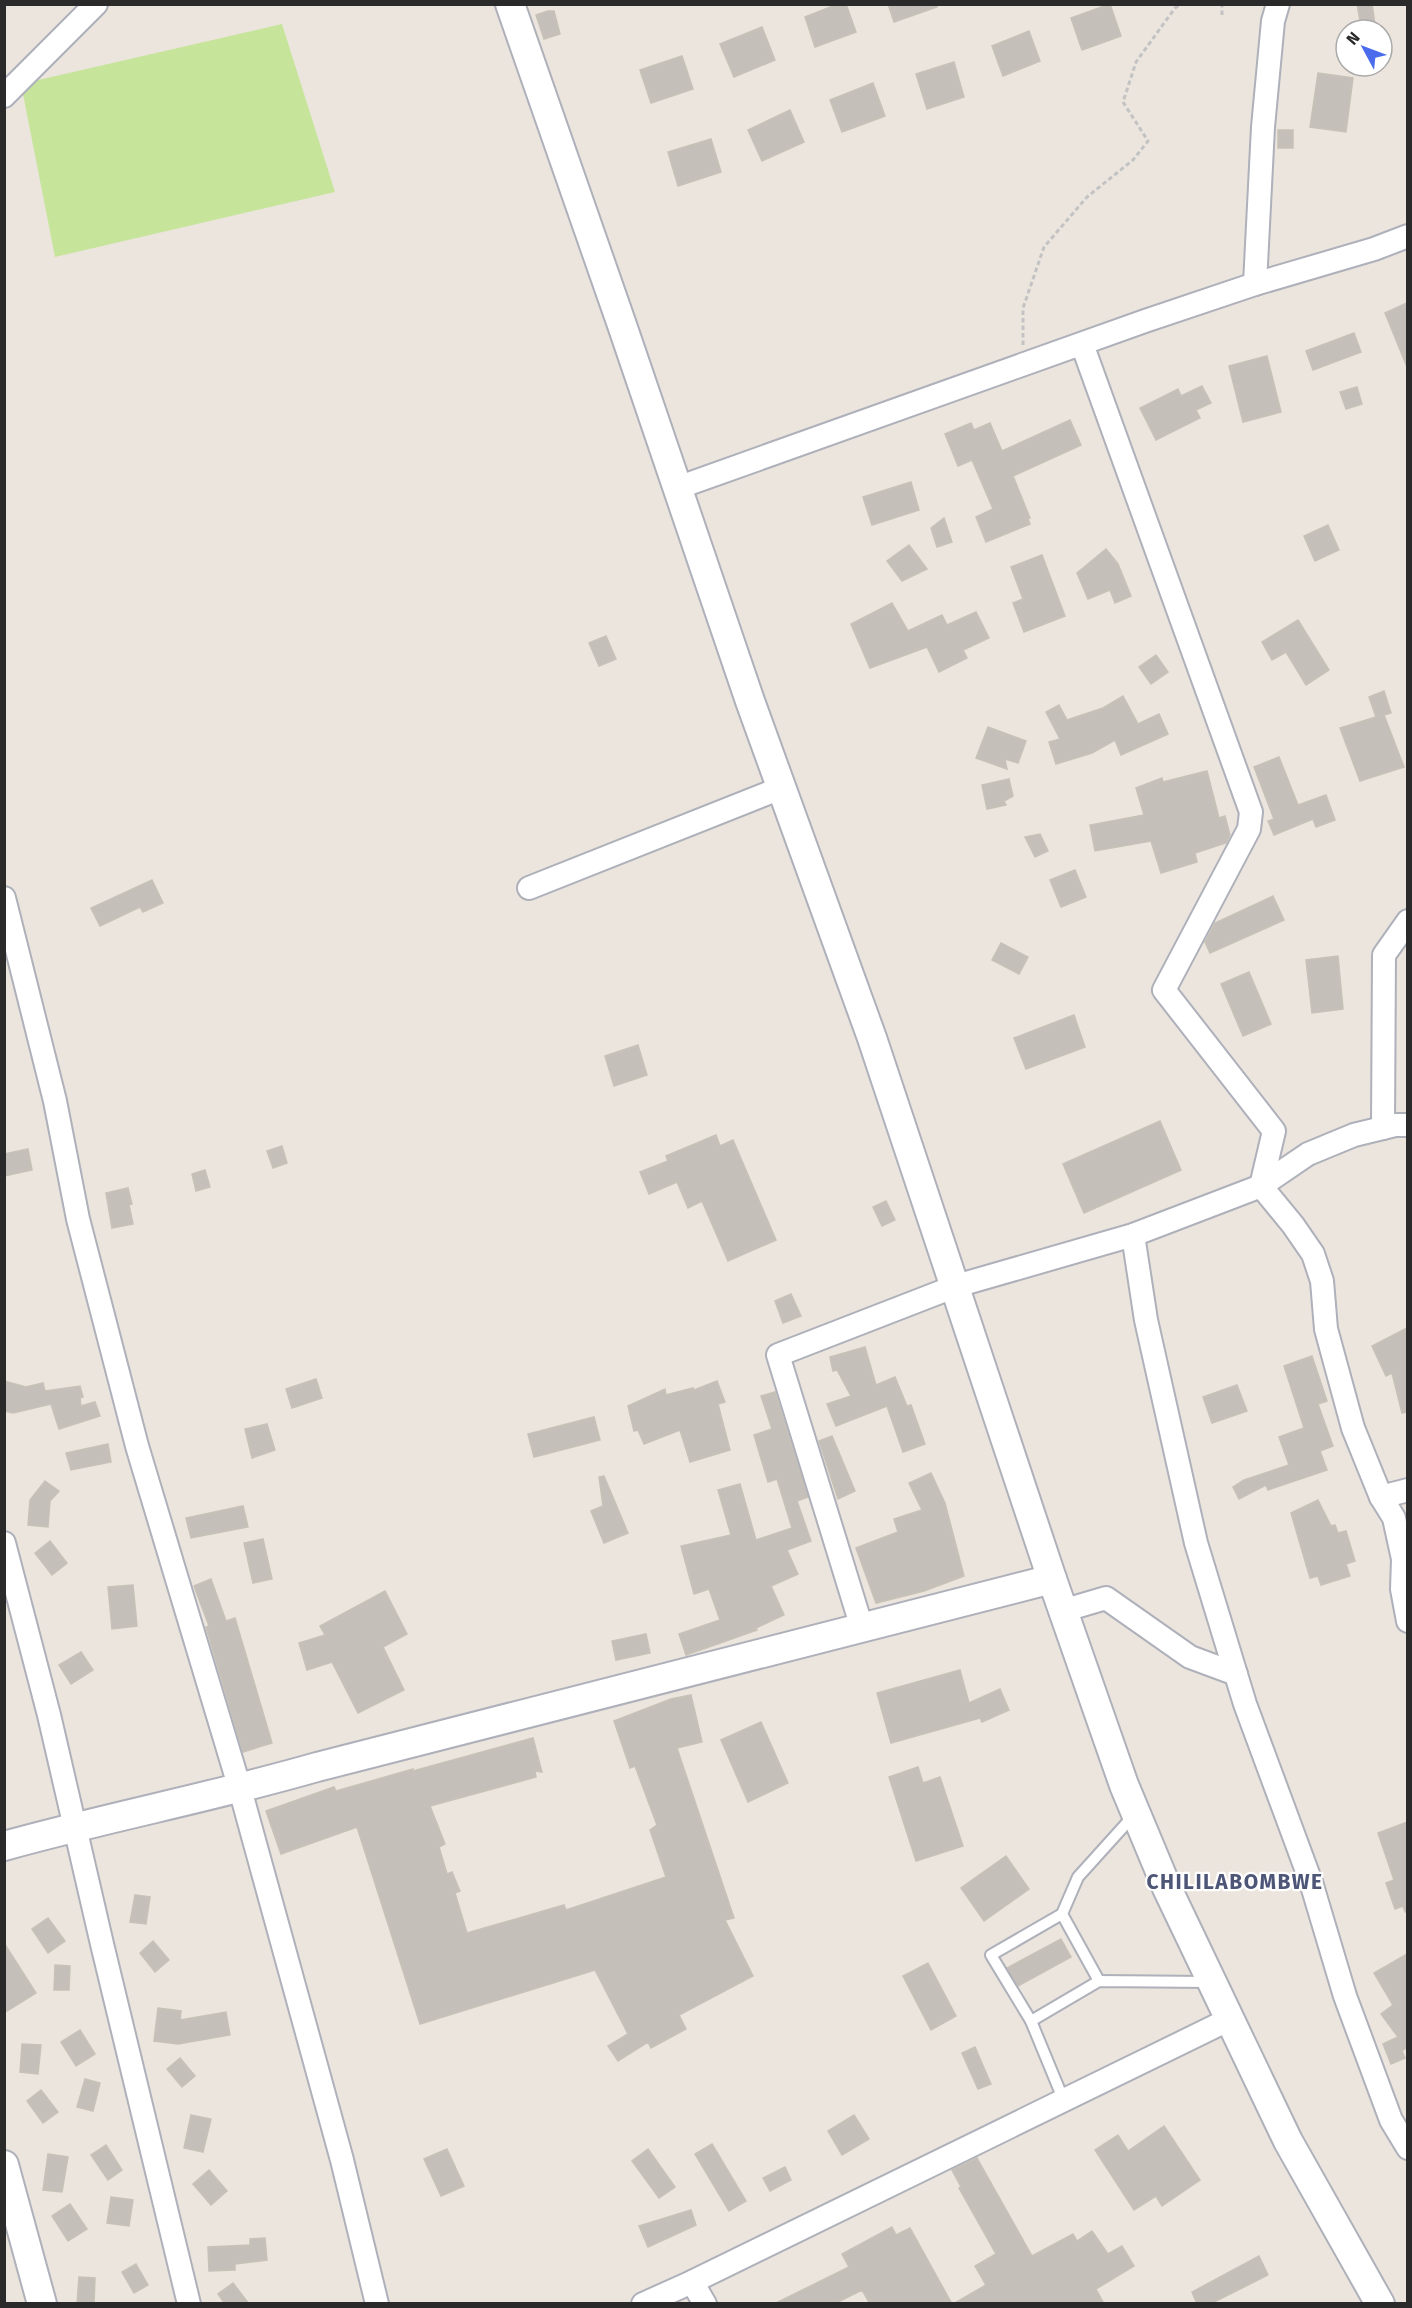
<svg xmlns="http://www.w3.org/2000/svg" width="1412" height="2308" viewBox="0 0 1412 2308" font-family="'Fira Sans',sans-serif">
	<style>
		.pitch { fill: #c7e49b }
		.building { fill: #c4bfb9; stroke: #c7c1b7; stroke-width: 1.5 }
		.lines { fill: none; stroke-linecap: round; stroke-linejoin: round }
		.service-casing { stroke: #aeb0ba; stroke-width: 14 }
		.minor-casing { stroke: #aeb0ba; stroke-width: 26 }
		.tertiary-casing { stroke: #aeb0ba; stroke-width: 32 }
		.path { stroke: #c3c3c3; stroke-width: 3; stroke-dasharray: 4.5 3; stroke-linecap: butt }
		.service { stroke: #fff; stroke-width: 10 }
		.minor { stroke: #fff; stroke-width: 22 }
		.tertiary { stroke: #fff; stroke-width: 28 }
		.labels { text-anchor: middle; stroke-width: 4.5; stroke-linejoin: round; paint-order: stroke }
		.district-label { font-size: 21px; font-weight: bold; letter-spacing: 1.5px; fill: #4e5678; stroke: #fff }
	</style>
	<rect width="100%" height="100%" fill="#ebe5de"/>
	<path class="pitch" d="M282,24L335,192L55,257L21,84Z"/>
	<g class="building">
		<path d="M838,4H846L856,32L815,47L805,17Z"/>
		<path d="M888,4H937V7L894,22Z"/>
		<path d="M1110,4L1121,36L1082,50L1071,18Z"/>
		<path d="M1357,4H1372L1375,24L1361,26Z"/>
		<path d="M548,11H554L560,34L544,39L536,15Z"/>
		<path d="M762,27L775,60L734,77L720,44Z"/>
		<path d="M1029,31L1040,61L1003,76L992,46Z"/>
		<path d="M682,56L693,89L651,103L640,70Z"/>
		<path d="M954,62L964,97L927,109L916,74Z"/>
		<path d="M1318,73L1353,78L1346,132L1310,127Z"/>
		<path d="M873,83L885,116L842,132L830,100Z"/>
		<path d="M790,110L804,142L762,161L748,130Z"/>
		<rect x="1278" y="130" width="15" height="18"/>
		<path d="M711,139L721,172L678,186L668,152Z"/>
		<path d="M1407,303V367L1385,313Z"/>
		<path d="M1354,333L1361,352L1313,370L1306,351Z"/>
		<path d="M1267,356L1281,412L1243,422L1229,366Z"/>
		<path d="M1202,386L1211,403L1196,410L1200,418L1156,440L1140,408L1178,389L1181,396Z"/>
		<path d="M1357,387L1362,404L1346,409L1340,392Z"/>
		<path d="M1070,420L1081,445L1013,476L1030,518L1028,519L1030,524L986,542L976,517L993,509L972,460L958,466L945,434L971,423L974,430L990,423L1002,451Z"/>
		<path d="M911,482L919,510L872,525L863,497Z"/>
		<path d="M944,518L952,542L937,547L931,528Z"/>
		<path d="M1328,525L1339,550L1315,561L1304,536Z"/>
		<path d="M909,545L927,569L902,581L887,561Z"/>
		<path d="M1106,549L1118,564L1131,596L1115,603L1110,590L1088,599L1077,573Z"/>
		<path d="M1042,555L1065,616L1024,632L1013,603L1023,599L1011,567Z"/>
		<path d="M892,603L908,631L942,615L947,625L976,612L989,638L963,650L967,658L939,672L927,647L870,668L851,624Z"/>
		<path d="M1298,620L1329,670L1306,685L1286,652L1272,660L1262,642Z"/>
		<path d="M606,636L616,659L599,666L589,643Z"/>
		<path d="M1156,655L1168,672L1151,684L1139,667Z"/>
		<path d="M1384,691L1391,713L1377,717L1384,715L1404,767L1360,781L1340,728L1376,717L1369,697Z"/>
		<path d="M1123,696L1138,724L1159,714L1168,734L1121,755L1115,740L1092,753L1056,764L1049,742L1060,739L1046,712L1059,705L1067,720L1103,708Z"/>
		<path d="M988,727L1026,741L1018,763L1005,759L1007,769L976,758Z"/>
		<path d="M1279,757L1298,805L1326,795L1335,820L1316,827L1313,819L1274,835L1268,821L1274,819L1254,767Z"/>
		<path d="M1207,771L1219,818L1225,816L1230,835L1226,843L1195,853L1197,862L1161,873L1151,841L1095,851L1090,825L1144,815L1136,788L1162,778L1163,782Z"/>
		<path d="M1009,779L1013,796L1004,801L1006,805L987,809L982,785Z"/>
		<path d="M1040,834L1048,851L1035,857L1025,837Z"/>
		<path d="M1075,870L1086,897L1061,907L1050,880Z"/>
		<path d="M152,880L163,903L143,912L140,907L100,926L91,908Z"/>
		<path d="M1273,896L1284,920L1210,953L1205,942L1215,923Z"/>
		<path d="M1001,943L1028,957L1019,974L992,960Z"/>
		<path d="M1338,956L1343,1009L1312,1013L1306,960Z"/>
		<path d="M1249,972L1271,1024L1243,1036L1221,984Z"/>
		<path d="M1074,1015L1085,1047L1026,1069L1014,1038Z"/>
		<path d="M638,1045L647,1075L614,1086L605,1056Z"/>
		<path d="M1160,1121L1181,1170L1084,1213L1063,1164Z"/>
		<path d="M716,1135L720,1146L733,1140L776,1240L728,1261L702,1201L688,1208L677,1182L649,1194L640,1172L668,1161L666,1156Z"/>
		<path d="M282,1146L287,1163L273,1168L267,1151Z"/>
		<path d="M28,1149L32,1170L4,1176V1154Z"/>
		<path d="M205,1170L210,1187L196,1191L192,1174Z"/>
		<path d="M128,1188L132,1204L129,1205L133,1224L112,1228L106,1193Z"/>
		<path d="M886,1201L895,1220L882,1226L873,1207Z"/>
		<path d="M791,1294L801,1316L783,1323L775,1301Z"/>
		<path d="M1407,1328V1412L1402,1413L1392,1373L1386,1376L1372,1346Z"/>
		<path d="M865,1347L876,1385L895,1377L907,1406L911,1405L925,1444L903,1452L887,1406L836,1426L827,1404L851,1396L837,1370L833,1371L830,1357Z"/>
		<path d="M1312,1356L1327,1401L1318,1404L1333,1446L1320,1451L1327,1470L1268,1490L1266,1485L1239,1499L1233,1487L1244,1480L1289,1465L1279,1437L1304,1428L1284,1366Z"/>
		<path d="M316,1379L322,1398L292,1408L286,1389Z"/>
		<path d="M4,1381L26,1387L43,1383L45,1391L80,1386L83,1397L80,1398L81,1406L95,1402L100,1416L59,1429L51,1404L13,1413L4,1411Z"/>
		<path d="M717,1381L725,1402L718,1404L730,1450L690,1462L680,1430L644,1444L638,1430L634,1431L628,1406L665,1389L666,1395L693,1388L694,1390Z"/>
		<path d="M1237,1385L1247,1411L1212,1423L1203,1397Z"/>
		<path d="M775,1392L808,1497L797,1501L811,1541L787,1550L798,1574L771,1586L784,1615L756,1628L757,1630L686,1655L679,1634L720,1620L709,1589L694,1594L681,1546L731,1535L718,1490L740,1484L756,1540L792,1528L777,1479L768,1482L754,1435L772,1429L761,1396Z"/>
		<path d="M594,1417L600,1440L534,1457L528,1434Z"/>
		<path d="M267,1424L275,1450L252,1458L245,1429Z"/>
		<path d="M832,1436L855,1491L838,1499L819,1441Z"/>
		<path d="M108,1444L111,1462L71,1470L66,1453Z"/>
		<path d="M931,1473L945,1503L964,1576L924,1591L876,1603L856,1548L898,1532L894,1519L922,1510L909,1483Z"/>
		<path d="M604,1476L628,1533L604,1543L591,1511L603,1506L599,1477Z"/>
		<path d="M45,1481L59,1491L50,1501L48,1527L28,1525L30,1500Z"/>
		<path d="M1318,1500L1331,1526L1335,1525L1338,1533L1346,1531L1355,1561L1346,1564L1350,1576L1321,1585L1318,1576L1310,1578L1291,1513Z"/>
		<path d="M243,1506L248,1527L191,1538L186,1518Z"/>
		<path d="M263,1539L272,1579L253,1583L244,1543Z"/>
		<path d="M50,1541L67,1563L52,1575L35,1553Z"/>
		<path d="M211,1579L226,1621L235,1618L272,1743L243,1752L206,1627L209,1626L194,1586Z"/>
		<path d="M133,1585L137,1626L112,1629L108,1587Z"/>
		<path d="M385,1591L407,1634L383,1647L404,1690L358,1713L332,1662L307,1670L299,1643L325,1635L320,1626Z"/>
		<path d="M646,1634L650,1653L616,1660L612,1641Z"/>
		<path d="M81,1652L93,1670L71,1684L59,1665Z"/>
		<path d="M960,1670L969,1703L1000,1689L1009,1710L982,1722L980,1718L891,1743L877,1693Z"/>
		<path d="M691,1695L702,1742L677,1748L734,1918L725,1920L753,1976L679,2015L686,2029L651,2048L648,2042L618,2061L608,2046L628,2034L595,1970L420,2024L357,1827L281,1854L266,1811L334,1787L336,1791L413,1769V1771L533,1738L542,1772L535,1771L536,1777L430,1806L445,1844L439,1847L447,1874L452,1872L460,1891L455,1893L467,1933L564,1905L566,1910L666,1877L650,1830L657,1825L635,1766L630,1768L614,1721L671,1699Z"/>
		<path d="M761,1722L788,1783L748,1802L721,1740Z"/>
		<path d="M918,1767L923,1783L940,1777L963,1846L916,1861L889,1777Z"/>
		<path d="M1407,1822V1911L1405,1912L1403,1906L1395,1909L1386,1883L1394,1880L1378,1833Z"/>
		<path d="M1006,1856L1029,1889L984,1921L961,1888Z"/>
		<path d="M135,1895L150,1897L146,1924L130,1922Z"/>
		<path d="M48,1918L65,1941L48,1953L32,1929Z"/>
		<path d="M1061,1939L1071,1957L1018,1986L1007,1968Z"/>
		<path d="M153,1941L169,1960L155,1972L140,1953Z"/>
		<path d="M4,1943L36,1993L4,2013Z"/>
		<path d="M1407,1954V2050L1406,2048L1402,2051L1405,2058L1391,2064L1383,2044L1398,2037L1381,2014L1393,2005L1374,1973Z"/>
		<path d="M928,1963L956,2016L931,2030L903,1976Z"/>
		<path d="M55,1965L70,1966L69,1990H54Z"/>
		<path d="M158,2008L181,2011L180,2020L226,2012L230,2035L178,2044L154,2041Z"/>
		<path d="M80,2030L95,2054L76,2066L61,2042Z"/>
		<path d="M22,2044L41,2045L38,2074L20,2072Z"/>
		<path d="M975,2047L991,2084L978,2089L962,2053Z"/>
		<path d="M180,2058L195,2076L182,2087L167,2069Z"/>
		<path d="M85,2079L100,2083L93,2111L77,2107Z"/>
		<path d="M41,2090L58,2112L43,2123L27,2101Z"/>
		<path d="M191,2115L211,2119L203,2152L184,2148Z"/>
		<path d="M854,2115L869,2139L842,2155L828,2131Z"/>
		<path d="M1164,2126L1200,2180L1162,2206L1156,2196L1134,2210L1095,2150L1118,2135L1128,2151Z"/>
		<path d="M712,2144L746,2201L729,2211L695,2154Z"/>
		<path d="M106,2145L122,2170L108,2180L91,2155Z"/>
		<path d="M447,2149L464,2186L441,2196L424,2159Z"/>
		<path d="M648,2149L675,2187L659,2198L632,2161Z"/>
		<path d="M48,2154L68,2157L62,2192L43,2190Z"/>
		<path d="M977,2158L1032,2256L1073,2234L1077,2241L1092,2231L1108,2254L1122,2246L1134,2266L1096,2289L1104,2304H953L986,2285L975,2266L996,2254L959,2188L961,2187L952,2170Z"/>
		<path d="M785,2167L791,2180L770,2191L763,2178Z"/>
		<path d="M209,2170L227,2191L211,2205L193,2184Z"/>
		<path d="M111,2197L133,2200L129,2226L107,2223Z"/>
		<path d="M70,2204L87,2229L68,2241L52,2216Z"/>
		<path d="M691,2210L696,2225L648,2247L639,2226Z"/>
		<path d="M892,2227L896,2235L910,2228L952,2304H870L862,2290L834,2304H774L849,2267L842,2254Z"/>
		<path d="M265,2238L267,2260L235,2264V2270L209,2271L208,2247L250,2245V2239Z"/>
		<path d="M1259,2256L1268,2275L1210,2304H1197L1192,2292Z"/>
		<path d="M136,2264L148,2285L134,2293L122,2272Z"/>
		<path d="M79,2277L95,2278L94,2304H77Z"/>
		<path d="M233,2283L249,2304H225L218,2294Z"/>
	</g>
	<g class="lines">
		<defs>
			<g id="service">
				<path d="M1062,1914L1099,1981"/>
				<path d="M1031,2021L1099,1981L1209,1982"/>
				<path d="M1064,2101L1031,2021L991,1955L1062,1914L1078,1877L1134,1815"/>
			</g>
			<g id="minor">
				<path d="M4,96L96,4"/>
				<path d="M1255,284L1263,127L1273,21L1278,4"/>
				<path d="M1082,344L1251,812L1249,829L1164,990L1274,1131L1261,1186"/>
				<path d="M677,488L1145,321L1255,284L1374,249L1408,236"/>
				<path d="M529,888L781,788"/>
				<path d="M4,898L55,1101L78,1219L137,1446L240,1789L342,2160L377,2304"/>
				<path d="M1383,1128L1384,955L1408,921"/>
				<path d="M1261,1186L1293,1225L1313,1254L1322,1281L1326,1329L1353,1428L1381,1497L1394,1518L1403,1559L1402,1589L1408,1621"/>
				<path d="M1133,1235L1146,1320L1196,1543L1245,1704L1311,1882L1345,1996L1391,2120L1408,2148"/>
				<path d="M1381,1497L1408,1490"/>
				<path d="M4,1543L49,1715L102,1944L189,2304"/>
				<path d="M1062,1611L1106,1598L1190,1657L1236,1674"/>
				<path d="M862,1628L778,1355L956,1286L1133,1235L1261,1186L1308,1154L1354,1135L1395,1125H1408"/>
				<path d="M692,2282L705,2304"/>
				<path d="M643,2304L692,2282L1230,2019"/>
			</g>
			<g id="tertiary">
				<path d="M510,4L622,325L750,701L872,1038L1052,1579L1124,1785L1167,1888L1288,2141L1380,2304"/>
				<path d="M4,1846C108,1817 213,1797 317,1767L1052,1579"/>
				<path d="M4,2165L42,2304"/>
			</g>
		</defs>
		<use href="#service" class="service-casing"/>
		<use href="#minor" class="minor-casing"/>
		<use href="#tertiary" class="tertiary-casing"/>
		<g class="path">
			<path d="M1222,15V4"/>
			<path d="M1023,345V308L1044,247L1087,197L1133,160L1148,141L1123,102L1136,62L1175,8L1181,4"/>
		</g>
		<use href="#service" class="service"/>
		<use href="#minor" class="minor"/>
		<use href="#tertiary" class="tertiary"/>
	</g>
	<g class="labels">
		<g class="district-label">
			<text x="1235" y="1889">CHILILABOMBWE</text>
		</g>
	</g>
	<rect width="1412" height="2308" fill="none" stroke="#2a2a2a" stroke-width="12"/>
	<g transform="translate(1364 48) rotate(311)"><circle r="28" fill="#ffffff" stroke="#aaaaaa" stroke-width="1.5"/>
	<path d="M0-4.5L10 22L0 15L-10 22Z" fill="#4a6cec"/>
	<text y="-9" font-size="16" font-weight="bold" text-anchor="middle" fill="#2a2a2a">N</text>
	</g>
</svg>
